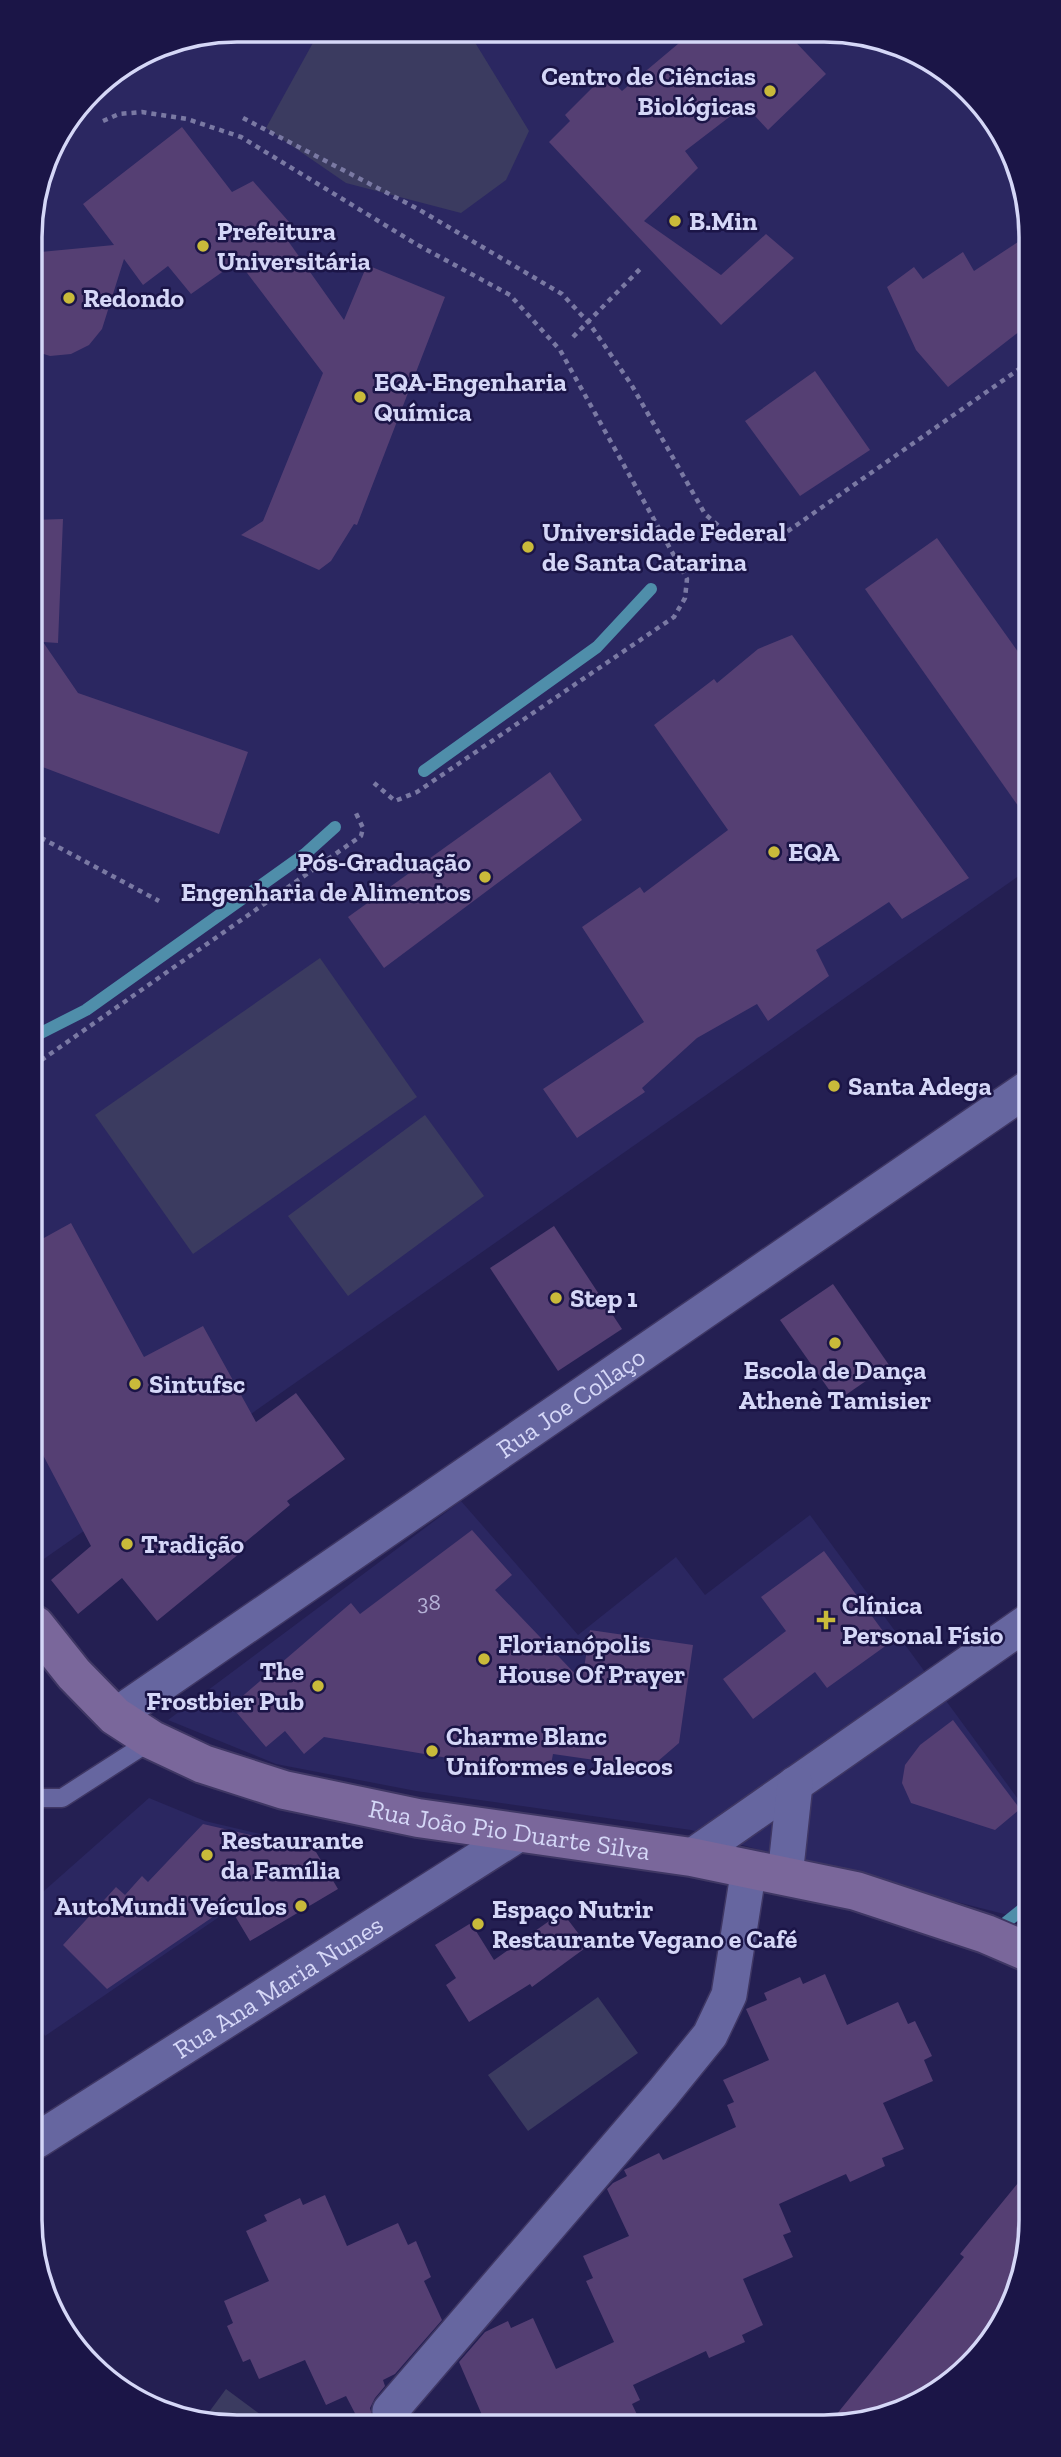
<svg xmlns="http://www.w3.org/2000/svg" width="1061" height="2457" viewBox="0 0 1061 2457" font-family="'Zilla Slab',serif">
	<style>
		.built { fill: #2b2761 }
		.green { fill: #3b3b60 }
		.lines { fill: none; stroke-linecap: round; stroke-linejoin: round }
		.stream { stroke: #4f8eaa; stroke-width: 12 }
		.building { fill: #553f73 }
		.service-casing { stroke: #3f3764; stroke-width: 21 }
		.minor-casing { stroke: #3f3764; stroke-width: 38 }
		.secondary-casing { stroke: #3f3764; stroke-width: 42 }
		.path { stroke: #7a79a3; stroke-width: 4.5; stroke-dasharray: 5 5; stroke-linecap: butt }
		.service { stroke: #6666a0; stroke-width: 18 }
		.minor { stroke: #6666a0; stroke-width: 35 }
		.secondary { stroke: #7a679b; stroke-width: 38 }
		.poi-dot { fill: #c9ba3a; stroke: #1b1547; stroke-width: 2.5 }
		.labels { text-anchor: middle; stroke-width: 5; stroke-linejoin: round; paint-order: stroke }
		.number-label { font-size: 23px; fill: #b5b1d6 }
		.poi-label { font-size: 26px; font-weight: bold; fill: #d5d7f7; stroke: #1b1547; text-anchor: start }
		.street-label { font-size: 26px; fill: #d5d7f7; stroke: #1b1547 }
		.rim { fill: none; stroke: #d5d7f7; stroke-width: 3.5 }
	</style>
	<rect width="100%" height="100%" fill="#241f52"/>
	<g class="built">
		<path d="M237,30L864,34L961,82L1003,133L1024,184L1026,871L41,1561L34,1548L30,223L51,146L100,82L158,45Z"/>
		<path d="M461,1501L578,1635L676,1557L705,1595L810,1515L1029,1814L1030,1898L1008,1915L811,1865L691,1830L416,1791L276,1764L168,1720Z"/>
		<path d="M149,1798L205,1821L320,1848L45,2036L36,2021V1898Z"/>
	</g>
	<g class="green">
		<path d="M320,30L468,31L529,131L506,180L461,213L346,183L266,128Z"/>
		<path d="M320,958L417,1097L193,1254L95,1115Z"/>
		<path d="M425,1115L484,1196L348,1296L288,1216Z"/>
		<path d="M598,1997L638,2053L528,2131L488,2075Z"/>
		<path d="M226,2389L272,2423H201Z"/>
	</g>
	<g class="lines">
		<g class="stream">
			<path d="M424,771L597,647L651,589"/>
			<path d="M33,1037L86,1010L305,854L335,827"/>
			<path d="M1004,1924L1030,1903"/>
		</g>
	</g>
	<g class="building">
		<path d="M691,33H787L826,74L768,130L745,105L685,151L698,168L644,221L721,275L766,234L794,258L721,325L549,142L570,121L565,115L605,75L622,91Z"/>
		<path d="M182,127L232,192L253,181L290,223L281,231L344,320L367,265L445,297L357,525L354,524L331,561L319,570L241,535L263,521L323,373L238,261L191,294L168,266L143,285L124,259L102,329L89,345L71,354L50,356L31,350L30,253L114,245L83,204Z"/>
		<path d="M1024,238L1025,327L948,387L916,350L887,287L914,267L923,279L963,252L974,271Z"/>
		<path d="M815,371L870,450L800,496L745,421Z"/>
		<path d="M63,519L58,643L43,642L78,693L248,752L219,834L32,763L31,520Z"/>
		<path d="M937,538L1026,663V817L865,589Z"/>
		<path d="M792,635L969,878L902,919L889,902L816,950L829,976L768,1021L757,1004L697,1038L642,1088L645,1092L577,1138L543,1089L644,1022L582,927L640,887L644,893L728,830L654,725L714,679L717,683L758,649Z"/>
		<path d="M550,772L582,820L384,968L348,917Z"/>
		<path d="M71,1223L144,1357L203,1326L256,1422L296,1393L345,1459L287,1501L290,1505L237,1549L240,1553L157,1621L122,1578L78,1614L51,1580L91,1546L34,1438L33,1244Z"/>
		<path d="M554,1226L622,1329L558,1371L490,1268Z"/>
		<path d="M833,1284L889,1365L837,1401L780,1320Z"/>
		<path d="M472,1530L512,1575L495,1590L582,1681L590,1630L693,1645L679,1743L650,1768L553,1754L549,1775L324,1737L304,1754L285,1731L266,1747L231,1706L351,1603L360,1614Z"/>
		<path d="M824,1551L891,1642L827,1688L815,1672L753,1719L723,1679L786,1631L761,1597Z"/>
		<path d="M953,1720L1020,1809L995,1830L911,1803L902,1783L905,1765L920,1745Z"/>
		<path d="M203,1824L311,1849L316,1852L338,1889L250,1941L229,1906L107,1989L63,1945L116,1887L125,1895L142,1876L148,1882Z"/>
		<path d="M562,1912L588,1946L532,1987L530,1984L469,2022L446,1985L456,1978L435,1945L471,1923L494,1960Z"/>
		<path d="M825,1974L847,2025L898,2002L908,2024L915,2021L932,2056L924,2060L933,2081L883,2103L904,2149L882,2158L885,2166L850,2182L846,2174L779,2204L791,2232L783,2235L793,2257L743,2279L763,2325L742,2335L745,2342L709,2358L706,2351L633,2385L640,2400L632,2404L640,2421L485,2422L459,2362L485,2332L508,2321L511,2328L533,2318L556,2369L614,2342L586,2281L593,2278L583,2256L629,2236L607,2189L613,2183L627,2176L624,2170L659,2153L663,2160L736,2127L727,2105L734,2102L723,2080L769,2060L746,2009L767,2000L764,1993L800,1977L803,1984Z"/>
		<path d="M1031,2167V2234L1015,2299L980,2356L939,2392L877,2420H832L964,2257L960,2254Z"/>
		<path d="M325,2195L347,2246L398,2223L408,2245L416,2241L431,2277L424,2281L442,2320L395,2374L383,2380L385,2386L375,2398L370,2408L374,2423H360L346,2396L326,2405L305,2360L259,2379L250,2359L243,2362L227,2326L233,2323L224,2301L269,2281L246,2231L267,2221L264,2215L300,2198L303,2205Z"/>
	</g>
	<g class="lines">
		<defs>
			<path id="service" d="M35,1798H62L152,1740"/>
			<g id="minor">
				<path id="s1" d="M115,1716L1027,1089"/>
				<path d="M691,1857L1029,1621"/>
				<path d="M785,1876L795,1784"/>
				<path id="s2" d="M36,2141L520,1833"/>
				<path d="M390,2411L663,2093L710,2035L729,1995L749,1868"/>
			</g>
			<g id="secondary">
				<path id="s3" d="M35,1625L74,1674L115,1716L152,1740L203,1764L284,1790L418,1818L691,1857L856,1891L986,1934L1030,1953"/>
			</g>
		</defs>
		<use href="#service" class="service-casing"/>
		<use href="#minor" class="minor-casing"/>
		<use href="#secondary" class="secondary-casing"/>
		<g class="path">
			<path d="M243,118L418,209L562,294L589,323L631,384L705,514L728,534L778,538L1025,365"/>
			<path d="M103,121L119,114L142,112L187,119L241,137L416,244L510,295L560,350L687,579L685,598L674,617L417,792L395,801L374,783"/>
			<path d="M573,337L643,266"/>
			<path d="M32,833L159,901"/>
			<path d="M33,1066L361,836L363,828L354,809"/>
		</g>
		<use href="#service" class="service"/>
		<use href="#minor" class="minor"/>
		<use href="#secondary" class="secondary"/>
	</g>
	<g class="poi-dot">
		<circle cx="770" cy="91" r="7"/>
		<circle cx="675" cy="221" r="7"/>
		<circle cx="203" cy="246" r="7"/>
		<circle cx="69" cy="298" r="7"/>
		<circle cx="360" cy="397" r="7"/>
		<circle cx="528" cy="547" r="7"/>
		<circle cx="774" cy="852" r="7"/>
		<circle cx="485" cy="877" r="7"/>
		<circle cx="834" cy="1086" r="7"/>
		<circle cx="556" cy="1298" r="7"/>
		<circle cx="835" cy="1343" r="7"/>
		<circle cx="135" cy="1384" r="7"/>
		<circle cx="127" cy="1544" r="7"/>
		<path d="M822.5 1609.5h7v7h7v7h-7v7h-7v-7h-7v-7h7z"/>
		<circle cx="484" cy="1659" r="7"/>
		<circle cx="318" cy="1686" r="7"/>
		<circle cx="432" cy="1751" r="7"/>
		<circle cx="207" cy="1855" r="7"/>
		<circle cx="301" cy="1906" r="7"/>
		<circle cx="478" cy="1924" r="7"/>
	</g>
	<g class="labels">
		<g class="number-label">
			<text x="429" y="1610">38</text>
		</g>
		<g class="poi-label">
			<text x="756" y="85" text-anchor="end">Centro de Ciências<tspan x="756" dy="30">Biológicas</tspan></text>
			<text x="689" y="230">B.Min</text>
			<text x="217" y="240">Prefeitura<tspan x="217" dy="30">Universitária</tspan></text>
			<text x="83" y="307">Redondo</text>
			<text x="374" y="391">EQA-Engenharia<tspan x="374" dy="30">Química</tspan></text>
			<text x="542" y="541">Universidade Federal<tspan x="542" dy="30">de Santa Catarina</tspan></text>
			<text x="788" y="861">EQA</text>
			<text x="471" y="871" text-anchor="end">Pós-Graduação<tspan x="471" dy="30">Engenharia de Alimentos</tspan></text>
			<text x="848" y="1095">Santa Adega</text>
			<text x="570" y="1307">Step 1</text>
			<text x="835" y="1379" text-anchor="middle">Escola de Dança<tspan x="835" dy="30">Athenè Tamisier</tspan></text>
			<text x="149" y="1393">Sintufsc</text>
			<text x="141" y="1553">Tradição</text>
			<text x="842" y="1614">Clínica<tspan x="842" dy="30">Personal Físio</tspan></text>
			<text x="498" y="1653">Florianópolis<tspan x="498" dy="30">House Of Prayer</tspan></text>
			<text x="304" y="1680" text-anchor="end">The<tspan x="304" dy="30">Frostbier Pub</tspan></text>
			<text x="446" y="1745">Charme Blanc<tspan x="446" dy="30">Uniformes e Jalecos</tspan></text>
			<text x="221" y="1849">Restaurante<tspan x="221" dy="30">da Família</tspan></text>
			<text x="287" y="1915" text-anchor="end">AutoMundi Veículos</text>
			<text x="492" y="1918">Espaço Nutrir<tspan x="492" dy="30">Restaurante Vegano e Café</tspan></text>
		</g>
		<g class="street-label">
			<text dy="9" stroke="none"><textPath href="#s1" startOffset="553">Rua Joe Collaço</textPath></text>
			<text dy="9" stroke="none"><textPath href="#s3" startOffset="536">Rua João Pio Duarte Silva</textPath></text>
			<text dy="9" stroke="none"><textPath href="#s2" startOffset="287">Rua Ana Maria Nunes</textPath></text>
		</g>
	</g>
	<path d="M0 0H1061V2457H0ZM237 42H824A195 195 0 0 1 1019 237V2220A195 195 0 0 1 824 2415H237A195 195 0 0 1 42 2220V237A195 195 0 0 1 237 42Z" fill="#1b1547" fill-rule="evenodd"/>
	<path class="rim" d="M237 42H824A195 195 0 0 1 1019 237V2220A195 195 0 0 1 824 2415H237A195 195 0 0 1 42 2220V237A195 195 0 0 1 237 42Z"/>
</svg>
